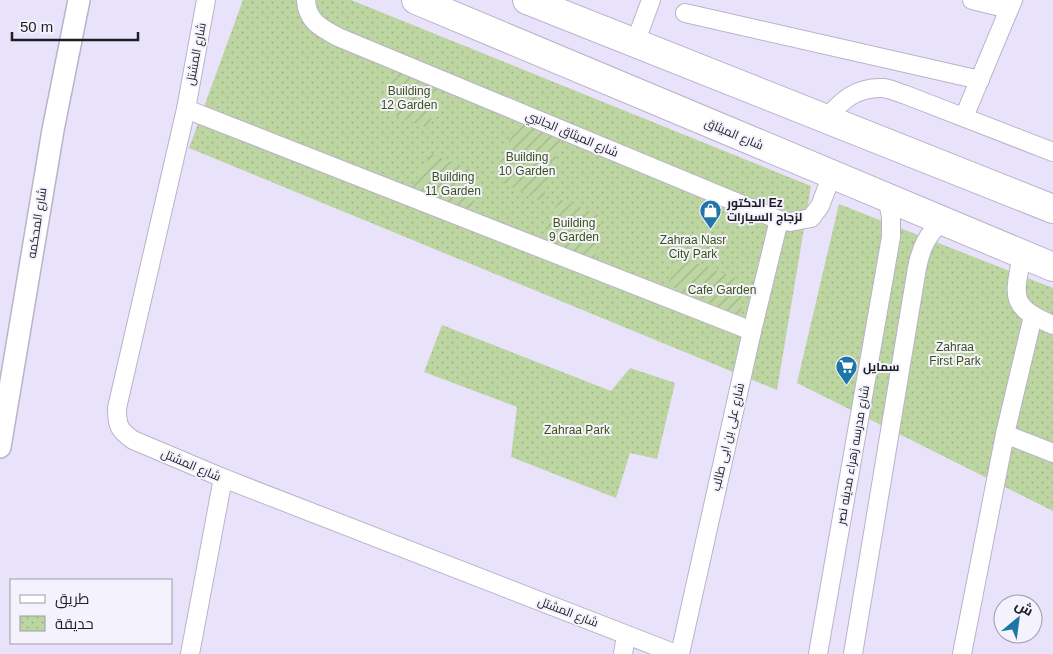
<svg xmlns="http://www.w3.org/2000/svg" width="1053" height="654" viewBox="0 0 1053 654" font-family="Arial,Cairo,sans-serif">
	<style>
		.park { fill: url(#park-dots) }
		.garden { fill: url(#garden-furrows) }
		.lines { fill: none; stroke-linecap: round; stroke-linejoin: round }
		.minor-casing { stroke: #b9b3ca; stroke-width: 20 }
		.tertiary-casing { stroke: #b9b3ca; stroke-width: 24 }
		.primary-casing { stroke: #b9b3ca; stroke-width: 30 }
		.minor { stroke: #fff; stroke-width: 18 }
		.tertiary { stroke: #fff; stroke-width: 21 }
		.primary { stroke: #fff; stroke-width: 28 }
		.labels { text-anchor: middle; stroke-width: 4; stroke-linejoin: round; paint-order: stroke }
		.street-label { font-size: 12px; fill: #1e1c24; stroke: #f4f2fc }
		.park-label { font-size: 12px; fill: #3b5314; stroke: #f4f2fc }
		.poi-label { font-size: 12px; font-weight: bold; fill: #1e1c24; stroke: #f4f2fc; text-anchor: start }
	</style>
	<defs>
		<pattern id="park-dots" width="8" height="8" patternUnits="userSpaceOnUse" patternTransform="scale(1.25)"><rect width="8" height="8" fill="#bcd5a1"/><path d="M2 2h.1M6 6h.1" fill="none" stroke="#a1b68a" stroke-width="1.8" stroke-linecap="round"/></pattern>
		<pattern id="garden-furrows" width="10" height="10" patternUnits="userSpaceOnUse" patternTransform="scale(1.25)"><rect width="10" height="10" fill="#bcd5a1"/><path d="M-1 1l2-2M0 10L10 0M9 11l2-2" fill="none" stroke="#a1b68a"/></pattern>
	</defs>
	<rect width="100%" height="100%" fill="#e8e3fa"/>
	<g class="park">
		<path d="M243,0H351L811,186L777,390L189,148Z"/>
		<path d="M839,204L1053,288V511L797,383Z"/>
		<path d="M442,325L611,391L630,368L675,383L657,459L630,453L616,498L511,457L517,407L424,372Z"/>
	</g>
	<g class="garden">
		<path d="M396,70L442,88L428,128L379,109Z"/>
		<path d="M518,119L562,137L542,202L494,178Z"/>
		<path d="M431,154L477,172L472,214L412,188Z"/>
		<path d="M559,199L602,216L594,262L541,240Z"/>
		<path d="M678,256L741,280L742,317L668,285Z"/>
	</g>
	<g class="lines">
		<defs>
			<g id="minor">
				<path d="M206,0L186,109L117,408C117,426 119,430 133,440L223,478L676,654"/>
				<path d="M306,0C307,21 321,28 338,37L779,220L790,222L811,218L820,206L832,175"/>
				<path d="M972,0L1009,9"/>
				<path d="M685,13L980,80"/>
				<path d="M635,43L651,0"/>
				<path d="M186,109L752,331"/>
				<path d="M964,117L1013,0"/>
				<path d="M825,120C842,100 856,87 883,88C891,89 899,93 906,95L1053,152"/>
				<path d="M1022,255C1014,297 1009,307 1053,325"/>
				<path d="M1005,434L1053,453"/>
				<path d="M190,654L223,478"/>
				<path d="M623,654L626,635"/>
				<path d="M680,654L752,331L779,220"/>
				<path d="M818,654L891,237V217L887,197"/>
				<path d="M853,654L917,268C921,248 927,234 943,221"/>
				<path d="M962,654L1005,434L1033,316"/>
			</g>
			<path id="tertiary" d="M0,447L53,130L79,0"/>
			<g id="primary">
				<path d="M416,0L1053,267"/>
				<path d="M527,0L1053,209"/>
			</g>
		</defs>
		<use href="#minor" class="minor-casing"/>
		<use href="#tertiary" class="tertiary-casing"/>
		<use href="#primary" class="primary-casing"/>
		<use href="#minor" class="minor"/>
		<use href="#tertiary" class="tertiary"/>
		<use href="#primary" class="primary"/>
	</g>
	<defs>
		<symbol id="shop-pin" viewBox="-11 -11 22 30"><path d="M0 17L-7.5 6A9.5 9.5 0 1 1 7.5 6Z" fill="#1d76a5" stroke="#f4f2fc"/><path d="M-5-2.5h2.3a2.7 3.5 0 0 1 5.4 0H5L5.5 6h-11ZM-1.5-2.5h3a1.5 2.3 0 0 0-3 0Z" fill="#fff"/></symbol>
		<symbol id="supermarket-pin" viewBox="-11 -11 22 30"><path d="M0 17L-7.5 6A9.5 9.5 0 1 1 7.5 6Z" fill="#1d76a5" stroke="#f4f2fc"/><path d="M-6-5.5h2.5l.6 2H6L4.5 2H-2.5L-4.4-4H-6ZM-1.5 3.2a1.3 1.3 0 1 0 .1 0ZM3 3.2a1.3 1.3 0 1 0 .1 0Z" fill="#fff"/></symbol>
	</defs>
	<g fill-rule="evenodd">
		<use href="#shop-pin" x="698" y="198" width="25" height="34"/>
		<use href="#supermarket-pin" x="834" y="354" width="25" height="34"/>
	</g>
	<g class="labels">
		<g class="street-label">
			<text transform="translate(196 54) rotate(-79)" y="4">شارع المشتل</text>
			<text transform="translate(572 134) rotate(23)" y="4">شارع الميثاق الجانبي</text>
			<text transform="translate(734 134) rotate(23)" y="4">شارع الميثاق</text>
			<text transform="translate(37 223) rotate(-81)" y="4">شارع المحكمه</text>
			<text transform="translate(728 437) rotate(-77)" y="4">شارع على بن ابى طالب</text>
			<text transform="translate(853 455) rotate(-80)" y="4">شارع مدرسه زهراء مدينه نصر</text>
			<text transform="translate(191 465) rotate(23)" y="4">شارع المشتل</text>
			<text transform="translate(568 612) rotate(21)" y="4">شارع المشتل</text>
		</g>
		<g class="park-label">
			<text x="409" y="95">Building<tspan x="409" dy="14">12 Garden</tspan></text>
			<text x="527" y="161">Building<tspan x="527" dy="14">10 Garden</tspan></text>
			<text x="453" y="181">Building<tspan x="453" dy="14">11 Garden</tspan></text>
			<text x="574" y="227">Building<tspan x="574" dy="14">9 Garden</tspan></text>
			<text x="693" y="244">Zahraa Nasr<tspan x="693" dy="14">City Park</tspan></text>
			<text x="722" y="294">Cafe Garden</text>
			<text x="955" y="351">Zahraa<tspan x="955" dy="14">First Park</tspan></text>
			<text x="577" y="434">Zahraa Park</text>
		</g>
		<g class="poi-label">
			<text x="727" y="207">الدكتور Ez<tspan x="727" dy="14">لزجاج السيارات</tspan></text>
			<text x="863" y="371">سمايل</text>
		</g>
	</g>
	<rect x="10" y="579" width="162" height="65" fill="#f4f2fc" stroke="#9e9ca6"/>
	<rect x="20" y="595" width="25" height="8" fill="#ffffff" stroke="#9e9ca6"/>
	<text x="55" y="604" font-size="15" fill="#1e1c24">طريق</text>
	<rect x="20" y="616" width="25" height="15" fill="url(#park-dots)" stroke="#9e9ca6"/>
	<text x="55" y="629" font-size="15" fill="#1e1c24">حديقة</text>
	<g transform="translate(1018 619) rotate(29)"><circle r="24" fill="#f4f2fc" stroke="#9e9ca6"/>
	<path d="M0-4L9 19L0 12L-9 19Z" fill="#1d76a5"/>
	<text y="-8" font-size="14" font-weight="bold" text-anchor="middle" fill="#1e1c24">ش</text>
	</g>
	<path d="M12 32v8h126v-8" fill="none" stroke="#1e1c24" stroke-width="2.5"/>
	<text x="20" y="32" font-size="15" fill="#1e1c24" stroke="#f4f2fc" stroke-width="4" paint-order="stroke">50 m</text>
</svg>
